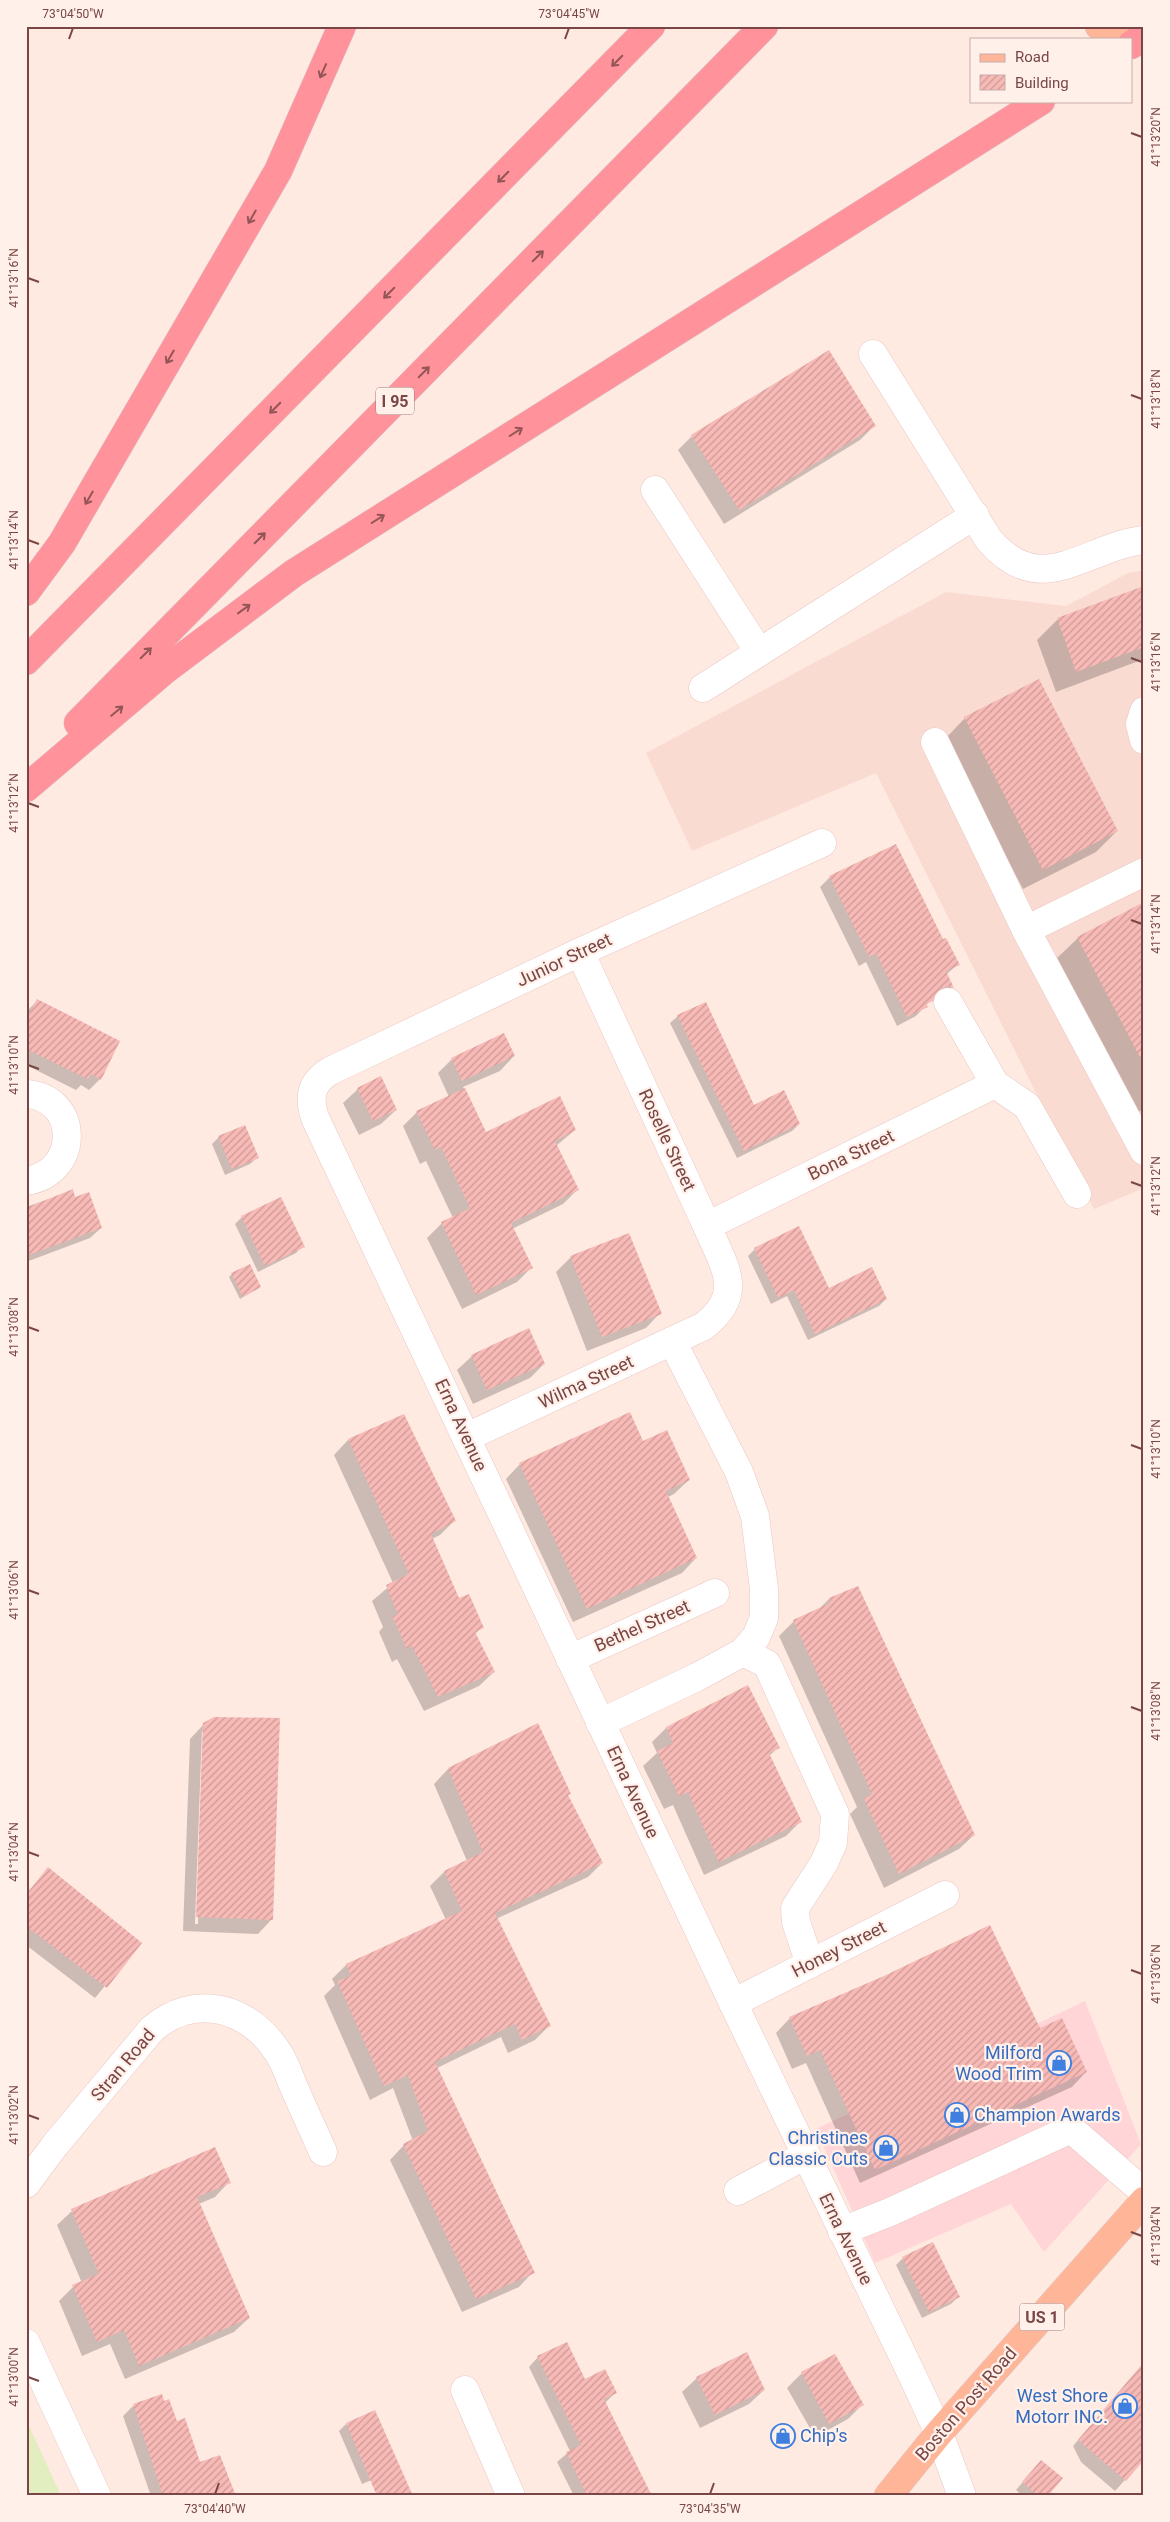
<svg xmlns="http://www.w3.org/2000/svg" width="1170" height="2522" viewBox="0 0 1170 2522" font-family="Roboto,sans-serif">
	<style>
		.residential { fill: #f9dbd2 }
		.commercial { fill: #ffd5d7 }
		.green { fill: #e2eebf }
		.shadow { fill: #0003; fill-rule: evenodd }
		.building { fill: url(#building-hatch) }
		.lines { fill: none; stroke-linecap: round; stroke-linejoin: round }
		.minor-casing { stroke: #e9c7c1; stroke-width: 29 }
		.major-casing { stroke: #d9cbcb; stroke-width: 29 }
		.highway-casing { stroke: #d9cbcb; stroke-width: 29 }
		.minor { stroke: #fff; stroke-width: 28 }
		.major { stroke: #ffb698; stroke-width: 28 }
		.highway { stroke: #ff929b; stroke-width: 28 }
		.oneway { stroke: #945556 }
		.ticks { fill: none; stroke: #794645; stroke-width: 2 }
		.labels { text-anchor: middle; stroke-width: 4.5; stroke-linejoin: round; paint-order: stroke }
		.shield { fill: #fff0ea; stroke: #a17976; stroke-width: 1 }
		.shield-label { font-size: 16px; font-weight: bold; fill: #794645 }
		.street-label { font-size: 18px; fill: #794645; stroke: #fff0ea }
		.shop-label { font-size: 18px; fill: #366cbe; stroke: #fff0ea; text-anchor: end }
		.neatline { fill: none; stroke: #794645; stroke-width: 2 }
		.ticks-label { font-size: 12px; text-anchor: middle; fill: #794645 }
	</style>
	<defs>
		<pattern id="building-hatch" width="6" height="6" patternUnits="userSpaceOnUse" patternTransform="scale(1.25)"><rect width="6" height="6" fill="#f7bab6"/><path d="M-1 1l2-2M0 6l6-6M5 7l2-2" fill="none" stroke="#cd9996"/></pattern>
	</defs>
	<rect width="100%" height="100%" fill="#ffeae2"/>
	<path class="residential" d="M1144,570V1188L1094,1209L876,773L692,851L646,753L946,592L1066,606L1128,573Z"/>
	<path class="commercial" d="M1085,2001L1141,2144L1044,2252L1011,2204L875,2263L816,2129Z"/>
	<path class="green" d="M26,2419L61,2496H26Z"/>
	<g class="shadow">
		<path d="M875,425L860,440L724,524L678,450L692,436Z"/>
		<path d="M1144,588V659L1056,692L1037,640L1057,620Z"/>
		<path d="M965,718L1117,831L1096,852L1023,889L945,739Z"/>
		<path d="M830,877L942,941L958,964L946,975L952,988L943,997H934L916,1016L897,1026L866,962L859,966L820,887Z"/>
		<path d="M1144,904V1109L1138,1112L1057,958L1078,938Z"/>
		<path d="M37,1001L100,1079L89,1090L81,1085L76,1090L26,1065V1012Z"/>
		<path d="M706,1003L754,1106L799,1124L792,1131L737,1158L670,1023L678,1016Z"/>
		<path d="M514,1056L500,1071L463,1087L485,1133L575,1130L556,1146L577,1190L563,1204L512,1229L531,1268L517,1282L462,1309L427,1238L442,1223L453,1218L426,1161L420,1164L403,1126L417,1112L449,1097L438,1073L452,1059Z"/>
		<path d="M358,1089L396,1110L381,1124L359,1135L343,1103Z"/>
		<path d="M219,1137L258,1157L250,1164L225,1175L212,1144Z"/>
		<path d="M72,1191L75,1199L101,1228L90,1238L26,1262V1207Z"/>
		<path d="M242,1217L303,1246L296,1253L258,1272L235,1224Z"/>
		<path d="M628,1235L660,1313L646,1328L587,1351L556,1272L570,1258Z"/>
		<path d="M755,1249L829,1289L886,1299L879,1306L808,1340L787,1296L771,1304L748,1256Z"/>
		<path d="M232,1274L260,1287L240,1299L229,1277Z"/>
		<path d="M472,1356L544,1364L530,1378L473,1404L457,1370Z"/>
		<path d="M403,1416L454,1521L440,1535L432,1539L458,1600L482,1627L475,1634L494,1672L479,1686L424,1711L397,1659L392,1662L379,1632L383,1627L372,1601L393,1583L334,1455L348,1440Z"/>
		<path d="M642,1443L689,1480L674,1494L668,1497L696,1558L682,1573L573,1622L506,1479L520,1464Z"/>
		<path d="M829,1599L974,1835L959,1849L884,1888L850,1814L857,1807L779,1636L794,1621L818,1610Z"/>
		<path d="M204,1724L272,1919L258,1934L183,1931L190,1739ZM202,1731H204L198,1924H195Z"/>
		<path d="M537,1725L567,1796L602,1863L588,1877L496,1919L549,2026L535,2040L508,2053L501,2037L437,2068L533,2272L519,2287L462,2312L390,2160L404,2145L413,2141L393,2088L370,2100L324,1996L335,1985L332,1979L346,1965L446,1920L430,1886L444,1872L467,1861L434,1784L448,1769Z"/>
		<path d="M666,1728L778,1748L769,1756L801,1821L786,1836L704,1875L673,1805L664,1809L643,1766L657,1753L652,1742Z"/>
		<path d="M48,1869L140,1943L95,1998L26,1945V1894Z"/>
		<path d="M790,2018L1040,2030L1086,2072L1072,2087L860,2183L806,2063L792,2069L776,2033Z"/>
		<path d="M215,2149L229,2182L215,2197L199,2204L249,2318L234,2332L125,2379L110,2344L82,2356L59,2301L73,2287L82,2283L57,2225L72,2211Z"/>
		<path d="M903,2258L958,2297L951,2304L922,2318L896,2265Z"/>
		<path d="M835,2355L862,2405L848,2419L815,2437L787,2388L802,2373Z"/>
		<path d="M538,2357L584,2381L615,2393L605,2403L650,2496H574L557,2462L570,2451L529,2367Z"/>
		<path d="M1138,2370L1125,2480L1115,2491L1081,2462L1073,2446Z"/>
		<path d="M697,2378L764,2390L749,2404L700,2428L682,2392Z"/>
		<path d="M161,2396L200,2463L235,2496H151L123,2416L133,2406Z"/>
		<path d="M346,2424L391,2472L362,2484L339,2431Z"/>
		<path d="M1034,2469L1047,2496H1023L1016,2490Z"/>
	</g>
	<g class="building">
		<path d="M829,350L876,426L739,510L691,435Z"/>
		<path d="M1144,586V647L1076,672L1057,618Z"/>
		<path d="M1039,679L1118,831L1043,870L964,717Z"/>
		<path d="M896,844L943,939L946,938L960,965L946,971L954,988L948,986L940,989L933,1001L926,1004L928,1007L907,1017L876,953L869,957L829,876Z"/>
		<path d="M1144,902V1065L1077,937Z"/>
		<path d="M37,999L120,1041L101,1080L91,1074L88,1079L26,1049V1020Z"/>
		<path d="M706,1002L754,1105L784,1090L800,1124L744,1151L677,1015Z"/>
		<path d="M504,1033L515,1056L462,1081L451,1058Z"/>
		<path d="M381,1076L397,1110L373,1121L357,1088Z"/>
		<path d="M465,1088L486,1132L560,1096L576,1130L555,1141L579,1190L511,1223L533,1268L476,1295L441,1222L470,1208L441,1147L435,1150L416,1111Z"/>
		<path d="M245,1125L259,1158L232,1169L218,1136Z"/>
		<path d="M73,1189L75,1197L89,1192L102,1228L26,1256V1208Z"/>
		<path d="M281,1197L305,1247L265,1266L241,1216Z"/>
		<path d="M799,1226L829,1288L872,1267L887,1299L815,1334L794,1290L778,1298L754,1248Z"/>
		<path d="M629,1233L662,1314L602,1337L570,1256Z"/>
		<path d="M250,1264L261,1287L243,1297L231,1273Z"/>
		<path d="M529,1328L545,1364L487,1390L471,1355Z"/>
		<path d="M630,1412L643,1441L667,1430L690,1480L666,1491L697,1558L587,1609L519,1463Z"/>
		<path d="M404,1414L456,1521L431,1534L459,1598L469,1594L484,1628L475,1632L495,1672L438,1697L412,1646L407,1649L392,1616L398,1615L386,1585L409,1574L348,1439Z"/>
		<path d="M858,1586L975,1835L899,1874L864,1799L872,1794L793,1620L830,1603L829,1598Z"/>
		<path d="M748,1685L780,1748L769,1753L802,1822L719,1862L688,1792L679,1796L657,1751L673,1743L666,1727Z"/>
		<path d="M214,1717L280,1718L273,1920L196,1917L203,1723Z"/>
		<path d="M538,1723L571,1794L568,1795L603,1863L495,1913L551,2026L522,2040L515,2024L435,2062L535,2273L476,2299L403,2144L428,2131L408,2075L384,2086L337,1981L351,1976L346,1964L462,1911L444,1871L483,1852L448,1768Z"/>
		<path d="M48,1867L142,1943L107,1988L26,1926V1895Z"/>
		<path d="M990,1925L1040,2028L1062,2018L1087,2072L875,2170L820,2050L807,2056L789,2017L884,1976Z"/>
		<path d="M215,2147L231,2183L197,2197L250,2318L139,2366L124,2330L97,2342L72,2285L99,2274L71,2209Z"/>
		<path d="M933,2242L960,2297L929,2312L902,2257Z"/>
		<path d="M567,2342L585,2379L605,2369L617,2393L604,2399L652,2496H587L566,2452L581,2445L537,2356Z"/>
		<path d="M747,2352L765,2390L715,2415L696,2377Z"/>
		<path d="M835,2354L864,2405L829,2424L801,2372Z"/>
		<path d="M1144,2362V2460L1126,2481L1078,2440Z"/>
		<path d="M162,2394L164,2401L169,2399L177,2421L185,2418L200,2462L220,2455L236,2496H163L133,2404Z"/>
		<path d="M375,2410L413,2496H377L346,2423Z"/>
		<path d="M1041,2460L1063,2478L1048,2496H1038L1022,2482Z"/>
	</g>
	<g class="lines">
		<defs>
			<g id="minor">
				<path d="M873,354L989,540C1042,601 1084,547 1144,540"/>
				<path d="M655,490L759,652"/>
				<path d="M703,688L975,515"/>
				<path d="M1144,711L1140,724L1144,740"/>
				<path d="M935,742L1026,930L1144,1151"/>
				<path d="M822,843L580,952L330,1071C310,1083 308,1099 316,1120L733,2003L914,2379L939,2433L962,2496"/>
				<path d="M1026,930L1144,872"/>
				<path d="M948,1002L995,1084L1027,1106L1077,1194"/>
				<path d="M26,1094C80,1097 81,1173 26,1181"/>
				<path d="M707,1226L995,1084"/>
				<path d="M467,1437L704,1326C746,1293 724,1267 707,1226L580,952"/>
				<path d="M743,1652L767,1664L835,1814L833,1843L824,1863L795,1908L796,1922L810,1964"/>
				<path d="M570,1659L715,1593"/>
				<path d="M600,1723L697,1677L743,1652L756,1637L764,1618V1589L755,1516L739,1472L672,1341"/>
				<path d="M733,2003L945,1895"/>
				<path d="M26,2184L55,2145L152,2029C195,1992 250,2007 279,2054C285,2063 289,2075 293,2085C303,2108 313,2130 323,2152"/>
				<path d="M738,2191L806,2155"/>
				<path d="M842,2231L890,2212L1071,2129L1144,2192"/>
				<path d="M26,2343L97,2496"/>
				<path d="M465,2390L511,2496"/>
			</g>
			<g id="major">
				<path d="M1099,26L1144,39"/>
				<path d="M888,2496L939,2433L1144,2201"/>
			</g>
			<g id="highway">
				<path d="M1131,45L1141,38L1144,33"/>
				<path d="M26,592L62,543L278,171L342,26"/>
				<path d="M26,661L651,26"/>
				<path d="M78,723L764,26"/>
				<path d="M26,788L165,670L294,573L1041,101"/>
			</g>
		</defs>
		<use href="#minor" class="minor-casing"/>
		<use href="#major" class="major-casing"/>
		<use href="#highway" class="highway-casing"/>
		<use href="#minor" class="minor"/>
		<use href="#major" class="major"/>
		<use href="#highway" class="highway"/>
	</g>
	<defs><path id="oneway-shaft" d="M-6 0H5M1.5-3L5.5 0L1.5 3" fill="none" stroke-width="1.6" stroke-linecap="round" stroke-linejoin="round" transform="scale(1.25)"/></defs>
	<g class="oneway">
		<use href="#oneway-shaft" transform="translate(617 61) rotate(135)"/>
		<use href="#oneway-shaft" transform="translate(323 71) rotate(114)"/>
		<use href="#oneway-shaft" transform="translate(503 177) rotate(135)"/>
		<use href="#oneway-shaft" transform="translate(252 217) rotate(120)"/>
		<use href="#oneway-shaft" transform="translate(538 256) rotate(-45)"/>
		<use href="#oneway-shaft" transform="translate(389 293) rotate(135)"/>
		<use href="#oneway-shaft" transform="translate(170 357) rotate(120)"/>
		<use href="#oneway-shaft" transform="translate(424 372) rotate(-45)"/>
		<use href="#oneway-shaft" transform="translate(275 408) rotate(135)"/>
		<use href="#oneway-shaft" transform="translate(516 432) rotate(-32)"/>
		<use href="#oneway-shaft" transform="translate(89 498) rotate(120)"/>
		<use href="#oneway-shaft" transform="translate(378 519) rotate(-32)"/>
		<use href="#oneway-shaft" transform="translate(260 538) rotate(-45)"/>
		<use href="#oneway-shaft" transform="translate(244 609) rotate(-36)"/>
		<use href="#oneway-shaft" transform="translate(146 653) rotate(-45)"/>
		<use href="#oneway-shaft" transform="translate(117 711) rotate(-40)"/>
	</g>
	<path class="ticks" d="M69,39L73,28M565,39L569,28M1131,133L1142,137M28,278L39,282M1131,395L1142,399M28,540L39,544M1131,658L1142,662M28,803L39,807M1131,920L1142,924M28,1065L39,1069M1131,1182L1142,1186M28,1327L39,1331M1131,1445L1142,1449M28,1590L39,1594M1131,1707L1142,1711M28,1852L39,1856M1131,1970L1142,1974M28,2115L39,2119M1131,2232L1142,2236M28,2377L39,2381M215,2494L219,2483M710,2494L714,2483"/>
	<defs>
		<symbol id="shop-ring" viewBox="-11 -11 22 22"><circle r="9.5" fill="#fff0ea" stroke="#3f7fe0" stroke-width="1.5"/><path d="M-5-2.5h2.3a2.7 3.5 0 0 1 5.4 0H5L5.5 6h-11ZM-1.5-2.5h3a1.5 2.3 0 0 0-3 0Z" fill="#3f7fe0"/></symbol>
	</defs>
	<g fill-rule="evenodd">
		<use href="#shop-ring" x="1045" y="2049" width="28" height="28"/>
		<use href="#shop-ring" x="943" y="2101" width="28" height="28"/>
		<use href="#shop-ring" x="872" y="2134" width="28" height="28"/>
		<use href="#shop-ring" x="1111" y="2392" width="28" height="28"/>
		<use href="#shop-ring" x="769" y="2422" width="28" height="28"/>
	</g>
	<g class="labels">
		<g class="shield">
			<rect x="376" y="387.5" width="38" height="27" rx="4"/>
			<rect x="1019.5" y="2303.5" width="45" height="27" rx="4"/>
		</g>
		<g class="shield-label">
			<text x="395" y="407">I 95</text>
			<text x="1042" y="2323">US 1</text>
		</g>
		<g class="street-label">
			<text transform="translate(564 960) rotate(-25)" y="6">Junior Street</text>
			<text transform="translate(667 1140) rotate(65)" y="6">Roselle Street</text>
			<text transform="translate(851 1155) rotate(-26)" y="6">Bona Street</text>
			<text transform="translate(586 1382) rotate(-25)" y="6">Wilma Street</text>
			<text transform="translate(461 1425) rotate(65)" y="6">Erna Avenue</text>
			<text transform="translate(642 1626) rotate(-24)" y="6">Bethel Street</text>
			<text transform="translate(633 1792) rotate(65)" y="6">Erna Avenue</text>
			<text transform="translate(839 1949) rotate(-27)" y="6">Honey Street</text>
			<text transform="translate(123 2065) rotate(-50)" y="6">Stran Road</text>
			<text transform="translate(846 2239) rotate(64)" y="6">Erna Avenue</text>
			<text transform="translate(966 2404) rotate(-49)" y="6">Boston Post Road</text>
		</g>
		<g class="shop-label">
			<text x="1042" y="2059">Milford<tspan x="1042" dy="21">Wood Trim</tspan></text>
			<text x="974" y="2121" text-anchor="start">Champion Awards</text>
			<text x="868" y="2144">Christines<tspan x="868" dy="21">Classic Cuts</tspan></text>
			<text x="1108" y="2402">West Shore<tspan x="1108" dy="21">Motorr INC.</tspan></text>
			<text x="800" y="2442" text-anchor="start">Chip's</text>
		</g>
	</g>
	<rect width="1170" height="2522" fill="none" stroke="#fff0ea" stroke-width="55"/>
	<rect x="970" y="38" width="162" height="65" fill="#fff0ea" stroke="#c9aca8"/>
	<rect x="980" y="54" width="25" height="8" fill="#ffb698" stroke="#c9aca8"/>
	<text x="1015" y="62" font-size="15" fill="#794645">Road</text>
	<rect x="980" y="75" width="25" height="15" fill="url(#building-hatch)" stroke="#c9aca8"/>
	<text x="1015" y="88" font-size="15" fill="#794645">Building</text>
	<rect x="28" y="28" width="1114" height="2466" class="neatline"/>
	<g class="ticks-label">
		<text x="73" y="18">73°04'50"W</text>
		<text x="569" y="18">73°04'45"W</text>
		<text transform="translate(1156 137) rotate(-90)" y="4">41°13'20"N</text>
		<text transform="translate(14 278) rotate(-90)" y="4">41°13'16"N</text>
		<text transform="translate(1156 399) rotate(-90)" y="4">41°13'18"N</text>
		<text transform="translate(14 540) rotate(-90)" y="4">41°13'14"N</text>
		<text transform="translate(1156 662) rotate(-90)" y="4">41°13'16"N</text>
		<text transform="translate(14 803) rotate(-90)" y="4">41°13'12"N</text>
		<text transform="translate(1156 924) rotate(-90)" y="4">41°13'14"N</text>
		<text transform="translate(14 1065) rotate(-90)" y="4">41°13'10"N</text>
		<text transform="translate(1156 1186) rotate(-90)" y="4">41°13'12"N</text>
		<text transform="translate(14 1327) rotate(-90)" y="4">41°13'08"N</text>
		<text transform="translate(1156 1449) rotate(-90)" y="4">41°13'10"N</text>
		<text transform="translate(14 1590) rotate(-90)" y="4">41°13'06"N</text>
		<text transform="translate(1156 1711) rotate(-90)" y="4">41°13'08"N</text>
		<text transform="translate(14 1852) rotate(-90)" y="4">41°13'04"N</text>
		<text transform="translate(1156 1974) rotate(-90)" y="4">41°13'06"N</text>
		<text transform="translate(14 2115) rotate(-90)" y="4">41°13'02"N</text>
		<text transform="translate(1156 2236) rotate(-90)" y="4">41°13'04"N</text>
		<text transform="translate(14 2377) rotate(-90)" y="4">41°13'00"N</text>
		<text x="215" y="2513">73°04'40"W</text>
		<text x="710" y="2513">73°04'35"W</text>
	</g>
</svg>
